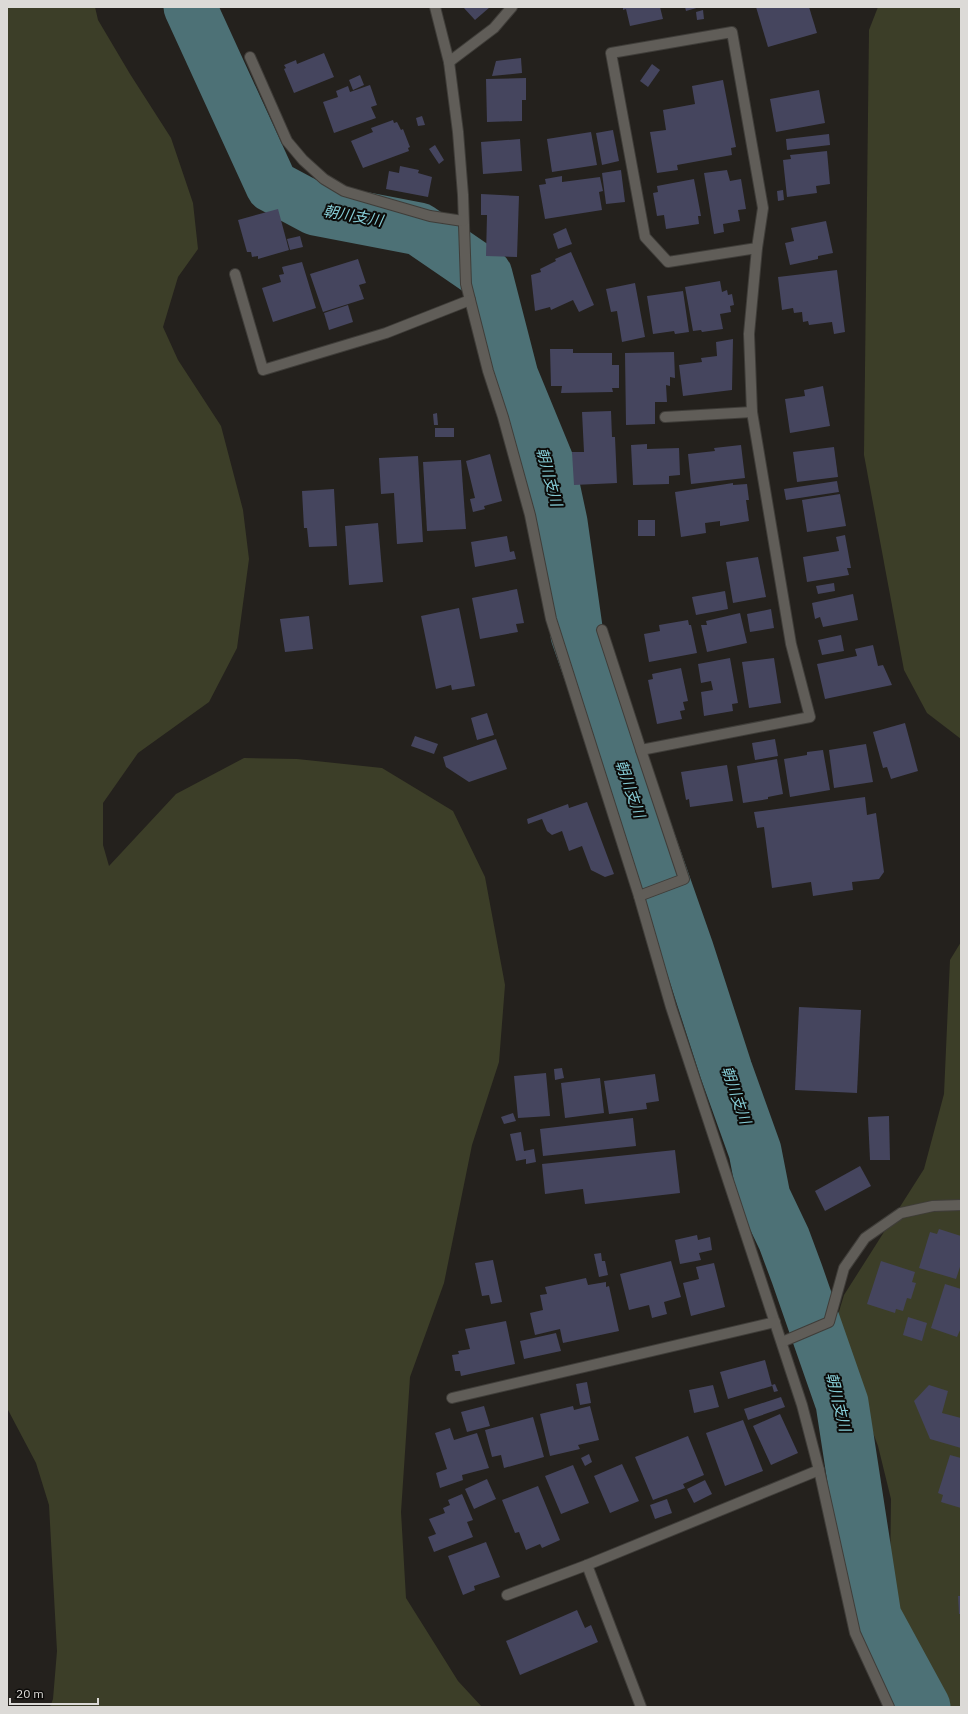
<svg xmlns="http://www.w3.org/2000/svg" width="968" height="1714" viewBox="0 0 968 1714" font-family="'IBM Plex Sans','Noto Sans JP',sans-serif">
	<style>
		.green { fill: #3c3e28 }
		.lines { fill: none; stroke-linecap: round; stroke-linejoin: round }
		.river { stroke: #4d7176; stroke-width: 53 }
		.building { fill: #45455e }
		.minor-casing { stroke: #3f3d39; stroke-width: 12 }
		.minor { stroke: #605d58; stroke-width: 10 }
		.labels { text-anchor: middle; stroke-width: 4; stroke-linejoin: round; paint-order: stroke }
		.water-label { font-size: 15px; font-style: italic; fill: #86cdd7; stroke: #0c0b09 }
	</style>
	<rect width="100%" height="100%" fill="#24211d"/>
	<g class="green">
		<path d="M7,7H95L98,20L130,74L171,138L193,203L198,249L178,277L163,327L178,360L221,426L243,510L249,559L237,648L209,702L138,753L103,803V845L109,866L176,794L244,758L297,759L382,768L453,811L485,877L505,985L499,1062L472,1145L444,1283L410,1377L401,1512L406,1598L458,1681L482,1707H50L53,1699L57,1651L49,1505L36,1463L7,1408Z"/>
		<path d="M878,7H961V739L927,713L904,670L864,455L869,30Z"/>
		<path d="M961,942V1289L954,1318L961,1332V1707H942L917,1663L901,1622L890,1578L891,1499L878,1446L834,1328L844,1295L924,1169L944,1094L950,960Z"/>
	</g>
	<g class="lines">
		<path class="river" d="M190,7L272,186L315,209L419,229L486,275L512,376L549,466L561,522L577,635L687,949L726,1070L755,1151L764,1197L784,1239L797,1274L842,1403L875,1617L924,1707"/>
	</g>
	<g class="building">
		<path d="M463,7H490L475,20Z"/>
		<path d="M623,7H660L663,19L630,26L626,9L623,10Z"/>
		<path d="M685,7H700L686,11Z"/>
		<path d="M756,7H809L817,33L768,47Z"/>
		<path d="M703,10L704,19L697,20L696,12Z"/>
		<path d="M324,53L334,77L294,93L284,69L286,68L284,65L296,60L297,64Z"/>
		<path d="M521,58L522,73L492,76L496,61Z"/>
		<path d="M652,64L660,70L648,87L640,81Z"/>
		<path d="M360,75L364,85L353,90L349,80Z"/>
		<path d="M526,78V100H522V121L487,122L486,79Z"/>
		<path d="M723,80L736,147L731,148L732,155L677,165L678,170L657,173L650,132L666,130L663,110L695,104L692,86Z"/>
		<path d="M370,85L377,105L371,107L376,118L334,133L323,102L338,97L336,91L348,86L350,92Z"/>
		<path d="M819,90L825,123L776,132L770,99Z"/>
		<path d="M422,116L425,125L418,126L416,118Z"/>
		<path d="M393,120L394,123L397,122L401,130L403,129L410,147L408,148L409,151L363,168L351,141L373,132L371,128Z"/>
		<path d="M613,130L619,161L602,165L596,133Z"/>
		<path d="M591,132L597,165L552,172L547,139Z"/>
		<path d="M829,134L830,145L787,150L786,139Z"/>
		<path d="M520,139L522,171L483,174L481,142Z"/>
		<path d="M435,145L444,160L439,164L429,149Z"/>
		<path d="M827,151L830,184L816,186L817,193L787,197L783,160L791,159L790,155Z"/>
		<path d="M400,166L419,170L418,173L432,177L428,197L386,189L389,171L399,173Z"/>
		<path d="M621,170L625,202L606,204L602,173Z"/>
		<path d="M727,170L730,181L741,179L746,209L738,210L740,221L723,224L724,232L714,234L704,173Z"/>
		<path d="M562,176V182L600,177L603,191L599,192L602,210L545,219L539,185L546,184L545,179Z"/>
		<path d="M694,179L701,216H698L699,224L666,229L664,215L657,216L653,193L658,192L657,186Z"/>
		<path d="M783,190L784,200L778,201L777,191Z"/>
		<path d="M481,194L519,196L517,257L486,256L487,215H481Z"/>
		<path d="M278,209L289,250L258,259V256L252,257L251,252H247L238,220Z"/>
		<path d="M826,221L833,253L818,256V259L790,265L785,243L794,241L791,228Z"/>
		<path d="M566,228L572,244L558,249L553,234Z"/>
		<path d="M300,236L303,247L290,250L287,239Z"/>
		<path d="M571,252L594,305L579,312L573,300L551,310L550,307L535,311L531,275L541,272L540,269L556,261L555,259Z"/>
		<path d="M358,259L366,283L359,285L364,299L323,312L310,274Z"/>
		<path d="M302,262L316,308L273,322L262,288L281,282L279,275L284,274L282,267Z"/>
		<path d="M837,270L845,332L834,334L832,322L809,325L808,321L803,322L802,312L794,313L793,308L782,310L778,277Z"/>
		<path d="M720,281L722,292L727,290L728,295L732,294L734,305L730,306L731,312L720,314L723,329L702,332L701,330L693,331L685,287Z"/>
		<path d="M635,283L645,337L622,342L617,311L611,312L606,289Z"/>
		<path d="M683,291L689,332L675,334L674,331L653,334L647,296Z"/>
		<path d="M348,305L353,322L329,330L324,313Z"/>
		<path d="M733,339L732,390L683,396L679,365L702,362L701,358L717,356L716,342Z"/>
		<path d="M550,349H573V353H612V365H619V388H612L613,392L561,393L562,386H551Z"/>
		<path d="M674,352L675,378L670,377V386L666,385L667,402H655V424L626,425L625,353Z"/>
		<path d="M823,386L830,426L790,433L785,399L805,396L804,390Z"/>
		<path d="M611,411L612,437H615L617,483L574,485L572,452H584L582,412Z"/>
		<path d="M437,413L438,425H434L433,414Z"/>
		<rect x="435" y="428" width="19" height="9"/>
		<path d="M647,444V449L679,448L680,475L669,476V484L633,485L631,445Z"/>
		<path d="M741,445L745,478L691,484L688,454L715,451L714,448Z"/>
		<path d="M834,447L838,477L797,482L793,452Z"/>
		<path d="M490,454L502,501L484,506L485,509L473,512L470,499L475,498L466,461Z"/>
		<path d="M418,456L423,542L397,544L394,493L381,494L379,458Z"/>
		<path d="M461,460L466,529L427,531L423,462Z"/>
		<path d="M837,481L839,492L786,500L784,489Z"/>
		<path d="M733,483V485L747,484L749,500H746L749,521L720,526V521L705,523L706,533L681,537L675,492Z"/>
		<path d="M334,489L337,546L309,547L307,528H304L302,491Z"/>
		<path d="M840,494L846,526L807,532L802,500Z"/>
		<rect x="638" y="520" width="17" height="16"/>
		<path d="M378,523L383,582L349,585L345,526Z"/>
		<path d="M845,535L851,568H847L849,575L807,582L803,557L839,551L836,537Z"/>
		<path d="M507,536L510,552L514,551L516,559L475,567L471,542Z"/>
		<path d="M758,557L766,597L733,603L726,562Z"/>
		<path d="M834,583L835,591L818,594L816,586Z"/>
		<path d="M517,589L524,623L516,624L518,632L480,639L472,598Z"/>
		<path d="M725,591L728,609L696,615L692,597Z"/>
		<path d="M853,594L858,620L823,627L820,617L815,619L812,603Z"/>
		<path d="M459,608L475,686L452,690L451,685L436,689L421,616Z"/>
		<path d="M771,609L774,628L750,632L747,614Z"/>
		<path d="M740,613L747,643L707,652L701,625H707L706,621Z"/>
		<path d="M309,616L313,649L285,652L280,619Z"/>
		<path d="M688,620L689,625H691L697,653L649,662L644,634L660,631L659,625Z"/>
		<path d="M841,635L844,651L822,655L818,640Z"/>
		<path d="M873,645L878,666L883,665L892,685L825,699L817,664L857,656L855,649Z"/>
		<path d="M730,658L738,703L732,704L733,711L704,716L701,692L713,690L711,681L701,683L698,664Z"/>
		<path d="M774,658L781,703L749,708L742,662Z"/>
		<path d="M681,668L688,701L683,702L685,710L680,711L682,719L657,724L648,680L653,679L652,674Z"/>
		<path d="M487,713L494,735L477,740L471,718Z"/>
		<path d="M905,723L918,771L891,779L887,767L883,768L873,732Z"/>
		<path d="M415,736L438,744L434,754L411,746Z"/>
		<path d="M496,739L507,769L469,782L446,767L443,757Z"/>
		<path d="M775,739L778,756L755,760L752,743Z"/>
		<path d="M866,744L873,782L834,788L829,750Z"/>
		<path d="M823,750L830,790L790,797L784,759L807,755V752Z"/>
		<path d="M777,759L783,794L768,797V799L743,803L737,766Z"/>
		<path d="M727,765L733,801L690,807L689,799L686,800L681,772Z"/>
		<path d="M865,797L867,815L876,813L884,872L879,879L852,882L853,890L813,896L811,882L772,888L764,827L757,828L754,812Z"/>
		<path d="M587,802L614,874L605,877L591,870L582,846L569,851L562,831L552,835L547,831L542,819L528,824L527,819L568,804L569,808Z"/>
		<path d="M799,1007L861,1010L857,1093L795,1090Z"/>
		<path d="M562,1068L564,1078L555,1080L554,1069Z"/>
		<path d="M546,1073L550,1116L518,1118L514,1076Z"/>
		<path d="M655,1074L659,1101L646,1103L647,1109L609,1114L604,1081Z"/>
		<path d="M600,1078L604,1113L565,1118L561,1083Z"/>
		<path d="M513,1113L516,1121L504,1124L501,1117Z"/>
		<path d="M889,1116L890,1160H870L868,1117Z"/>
		<path d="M633,1118L636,1146L543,1156L540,1129Z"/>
		<path d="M521,1132L524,1151L534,1149L536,1162L526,1164V1159L516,1161L510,1134Z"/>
		<path d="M675,1150L680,1193L585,1204L583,1189L545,1194L542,1164Z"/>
		<path d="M860,1166L871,1186L825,1211L815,1191Z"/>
		<path d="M939,1229L961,1236V1264L956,1279L919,1268L930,1232L937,1234Z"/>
		<path d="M697,1235L698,1240L710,1237L712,1250L699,1253L701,1260L680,1264L675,1240Z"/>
		<path d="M601,1253L602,1261H605L608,1275L599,1277L594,1254Z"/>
		<path d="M493,1260L502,1302L491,1304L489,1295L482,1296L475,1263Z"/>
		<path d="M671,1261L681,1297L664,1302L667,1314L652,1318L649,1305L629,1310L620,1274Z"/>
		<path d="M881,1261L915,1272L912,1282L916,1283L911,1299L907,1298L903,1311L896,1309L895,1313L867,1304Z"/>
		<path d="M714,1263L725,1307L691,1316L683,1283L699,1279L696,1267Z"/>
		<path d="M586,1278L588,1285L606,1282V1287L609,1286L619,1331L563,1343L560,1329L535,1335L530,1313L543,1310L540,1295L547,1294L545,1287Z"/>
		<path d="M945,1284L961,1289V1328L957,1337L931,1328Z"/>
		<path d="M908,1317L927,1323L922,1341L903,1335Z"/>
		<path d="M506,1321L515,1364L461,1376L460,1371H455L452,1355L459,1354L458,1351L470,1349L465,1329Z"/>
		<path d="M556,1333L561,1351L524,1359L520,1341Z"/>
		<path d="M765,1360L772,1386L728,1399L720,1372Z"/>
		<path d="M587,1382L591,1403L580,1405L576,1384Z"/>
		<path d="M775,1384L778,1391L774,1392L772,1385Z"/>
		<path d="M713,1385L719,1407L694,1413L689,1390Z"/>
		<path d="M929,1385L948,1391L942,1413L961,1418V1448L930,1439L914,1401Z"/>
		<path d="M781,1397L785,1407L748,1420L744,1409Z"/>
		<path d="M484,1406L490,1426L467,1432L461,1412Z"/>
		<path d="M573,1406L574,1410L590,1406L599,1440L578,1445L580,1449L550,1456L540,1414Z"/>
		<path d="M780,1414L798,1453L771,1465L753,1426Z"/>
		<path d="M533,1417L544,1457L504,1468L501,1455L492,1457L485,1430Z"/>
		<path d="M743,1420L763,1471L725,1486L706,1433Z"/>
		<path d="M450,1428L454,1440L477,1433L489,1468L462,1475L463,1480L440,1488L436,1473L447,1469L435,1433Z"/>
		<path d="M688,1436L704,1475L683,1484L685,1488L653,1500L635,1457Z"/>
		<path d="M589,1454L592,1462L585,1466L581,1458Z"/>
		<path d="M950,1455L961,1458V1508L941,1502L943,1495L938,1493Z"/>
		<path d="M622,1464L639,1501L610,1513L594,1476Z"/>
		<path d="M573,1465L589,1503L561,1514L545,1476Z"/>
		<path d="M487,1479L496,1499L474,1509L465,1489Z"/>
		<path d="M705,1480L712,1494L694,1503L687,1489Z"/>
		<path d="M538,1486L560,1540L542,1548L540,1544L526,1550L519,1532L515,1533L502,1500Z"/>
		<path d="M462,1494L473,1520L467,1522L473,1537L434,1552L428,1537L436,1534L429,1519L445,1513L443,1508L450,1505L448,1500Z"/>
		<path d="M667,1499L672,1513L655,1519L650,1505Z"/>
		<path d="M486,1542L500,1577L474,1586L475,1590L463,1595L448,1556Z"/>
		<path d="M958,1596H961V1614H959Z"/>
		<path d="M577,1610L585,1628L591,1625L598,1642L520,1675L506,1641Z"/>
	</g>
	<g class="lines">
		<defs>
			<g id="minor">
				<path d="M435,7L449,62L458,132L463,195L466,284L488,371L503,417L530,515L551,619L639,896L671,1007L802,1405L819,1470L855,1633L889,1707"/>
				<path d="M250,57L287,141L303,160L324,179L344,191L430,216L463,221"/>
				<path d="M449,62L494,28L512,7"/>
				<path d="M235,274L263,370L386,333L470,300"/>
				<path d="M665,417L752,412"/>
				<path d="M602,630L641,750"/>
				<path d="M639,896L684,879L641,750L810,717L791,644L752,412L749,334L757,248L763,208L732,32L611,53L645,237L668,262L757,248"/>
				<path d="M782,1342L829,1322L844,1268L865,1238L901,1213L933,1206L961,1205"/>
				<path d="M452,1398L775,1322"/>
				<path d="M587,1565L819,1470"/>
				<path d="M507,1595L587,1565L641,1707"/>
			</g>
		</defs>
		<use href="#minor" class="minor-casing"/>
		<use href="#minor" class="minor"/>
	</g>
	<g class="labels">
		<g class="water-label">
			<text transform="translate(353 216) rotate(10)" y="5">朝川支川</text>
			<text transform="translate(549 477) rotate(75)" y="5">朝川支川</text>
			<text transform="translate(630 789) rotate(71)" y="5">朝川支川</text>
			<text transform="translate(736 1095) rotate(71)" y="5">朝川支川</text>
			<text transform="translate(838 1402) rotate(76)" y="5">朝川支川</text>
		</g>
	</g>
	<rect width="968" height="1714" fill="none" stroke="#dcdad7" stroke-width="16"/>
	<path d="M10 1698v6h88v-6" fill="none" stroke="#dcdad7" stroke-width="2"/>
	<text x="16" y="1698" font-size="12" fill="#dcdad7" stroke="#0c0b09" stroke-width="3" paint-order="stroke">20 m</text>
</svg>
